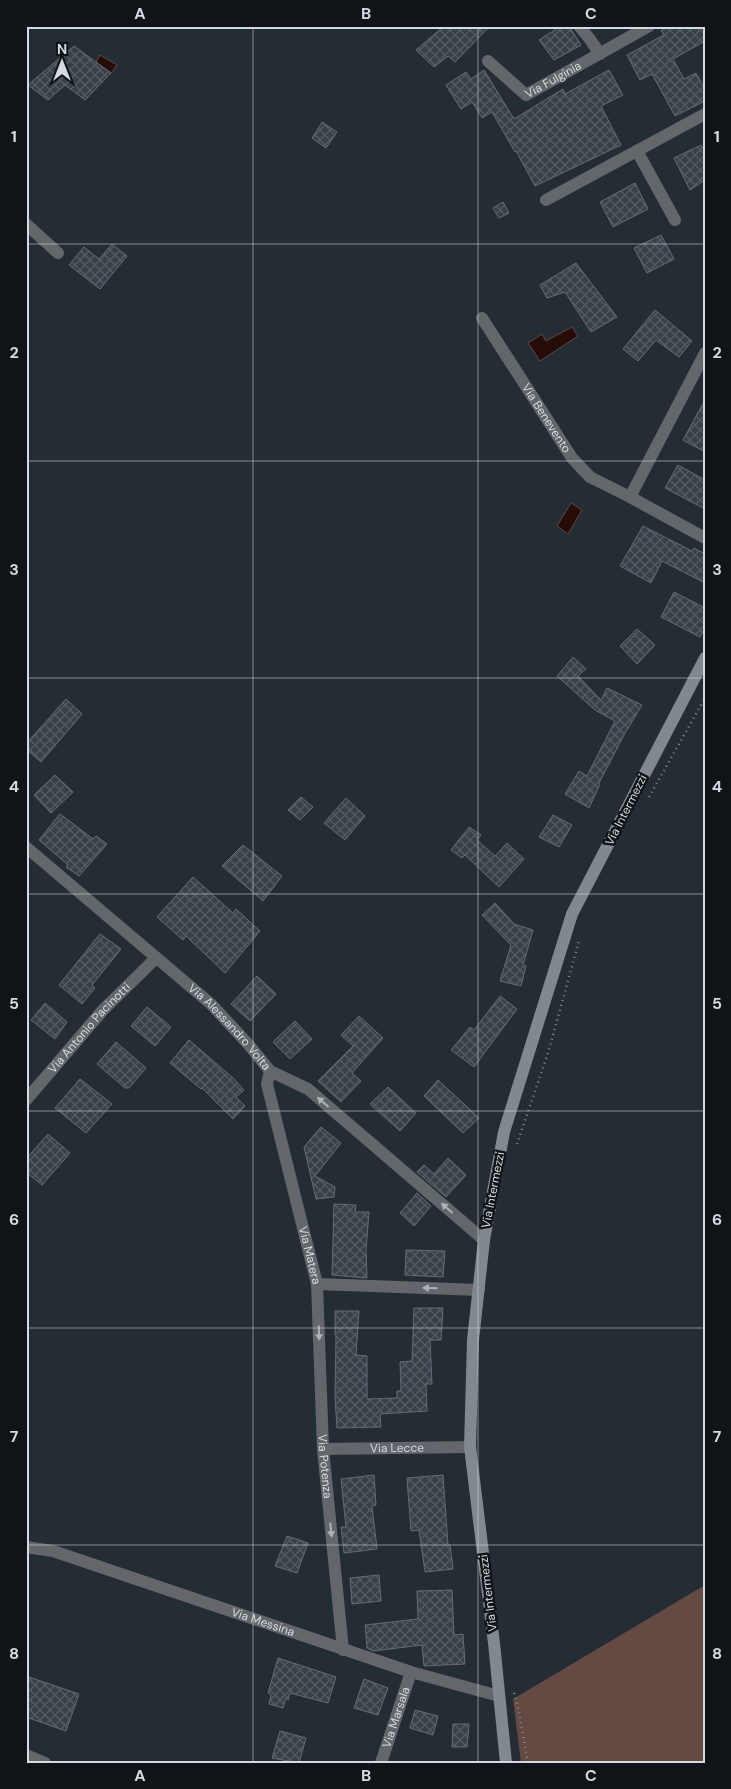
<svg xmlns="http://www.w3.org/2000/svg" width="731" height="1789" viewBox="0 0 731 1789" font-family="'DM Sans',sans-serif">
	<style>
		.garden { fill: #654943 }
		.water { fill: #260c08; stroke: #5a4a48 }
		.building { fill: url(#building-cross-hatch); stroke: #636d76 }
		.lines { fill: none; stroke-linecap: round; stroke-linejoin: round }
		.path { stroke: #828a90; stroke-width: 2.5; stroke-dasharray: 1 4; stroke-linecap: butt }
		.street { stroke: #63676b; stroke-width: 12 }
		.secondary { stroke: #81888f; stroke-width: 12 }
		.oneway { fill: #acb2b6 }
		.grid { fill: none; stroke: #d4dadf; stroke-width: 1; stroke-opacity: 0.55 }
		.labels { text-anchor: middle; stroke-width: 5; stroke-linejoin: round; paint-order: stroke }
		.street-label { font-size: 12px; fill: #d4dadf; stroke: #101418 }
		.neatline { fill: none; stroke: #d4dadf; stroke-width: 2 }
		.grid-label { font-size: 16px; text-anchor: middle; font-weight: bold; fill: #d4dadf }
	</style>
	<defs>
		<pattern id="building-cross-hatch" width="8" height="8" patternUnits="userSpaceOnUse" patternTransform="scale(1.25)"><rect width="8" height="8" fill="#384149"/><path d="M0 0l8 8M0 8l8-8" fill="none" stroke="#545c63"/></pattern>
	</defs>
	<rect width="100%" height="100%" fill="#242d34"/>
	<path class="garden" d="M705,1585V1763H521L513,1699Z"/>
	<g class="water">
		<path d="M100,55L117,65L111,73L96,62Z"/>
		<path d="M572,327L578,336L540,361L528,343L542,334L546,341Z"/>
		<path d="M571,503L582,510L568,534L557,526Z"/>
	</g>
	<g class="building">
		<path d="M444,26H490L455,62L448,56L434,67L416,50Z"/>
		<path d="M561,26H569L581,45L554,60L539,40Z"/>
		<path d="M670,26H705V41L673,59L684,79L696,73L705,89V101L675,116L652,74L640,80L627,55L664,35L661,31Z"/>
		<path d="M74,46L111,73L85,100L65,85L48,100L28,85Z"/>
		<path d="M484,70L514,119L563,89L565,94L609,70L623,95L601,106L621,145L535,186L516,151L515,152L492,112L482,118L472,102L461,109L446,85L466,72L471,79Z"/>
		<path d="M322,122L337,132L326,148L312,138Z"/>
		<path d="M701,145L705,152V180L690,190L674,158Z"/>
		<path d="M635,183L648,209L613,227L600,202Z"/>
		<path d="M503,202L509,213L499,218L493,208Z"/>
		<path d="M661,235L674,259L647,273L634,248Z"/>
		<path d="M112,244L127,256L100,289L69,265L84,247L99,259Z"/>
		<path d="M576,263L617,317L591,332L565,292L547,298L540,285Z"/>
		<path d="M655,310L692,341L679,357L656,340L638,361L623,349Z"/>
		<path d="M705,400V452L683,440Z"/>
		<path d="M678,465L705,480V509L665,488Z"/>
		<path d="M643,526L692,551L694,548L705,554V583L662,561L651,583L620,566Z"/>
		<path d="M674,592L705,608V628L700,637L661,617Z"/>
		<path d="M637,629L655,645L637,664L620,646Z"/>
		<path d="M573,657L586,669L578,676L601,700L607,688L642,705L624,735L599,783L600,784L589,808L565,794L579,771L587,776L615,721L595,710L557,676Z"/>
		<path d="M66,699L82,714L41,762L26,749V744Z"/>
		<path d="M55,775L73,792L51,813L34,795Z"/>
		<path d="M301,797L313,807L300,820L288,810Z"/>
		<path d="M346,798L365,816L345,840L324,823Z"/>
		<path d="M60,814L93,839L96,836L107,844L79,876L66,867L68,865L39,840Z"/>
		<path d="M553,815L572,825L559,847L539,837Z"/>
		<path d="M469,827L481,835L477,840L495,856L507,843L524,859L499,887L465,855L462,858L451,850Z"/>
		<path d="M243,845L282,876L263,901L222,866Z"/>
		<path d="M193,877L233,913L236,909L260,931L225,973L186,936L183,940L157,917Z"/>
		<path d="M495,903L514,924L533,930L523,965L526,966L521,986L500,981L511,945L482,915Z"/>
		<path d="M100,934L121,949L92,985L95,988L82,1004L59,985Z"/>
		<path d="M257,976L276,994L250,1021L231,1004Z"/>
		<path d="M500,996L517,1009L474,1067L451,1050L470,1027L474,1030Z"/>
		<path d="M45,1003L67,1022L55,1039L31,1020Z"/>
		<path d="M147,1007L171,1027L155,1046L131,1026Z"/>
		<path d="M359,1016L383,1038L352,1073L361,1081L341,1102L318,1081L353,1046L341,1035Z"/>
		<path d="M295,1021L312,1039L290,1059L273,1042Z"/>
		<path d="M189,1040L233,1078L244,1090L236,1097L245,1106L233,1119L202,1088L201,1089L170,1063Z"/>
		<path d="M116,1042L146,1068L129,1088H125L97,1064Z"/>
		<path d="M80,1079L112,1104L86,1133L55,1108Z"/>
		<path d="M438,1080L479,1118L463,1133L424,1096Z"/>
		<path d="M388,1087L416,1113L400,1131L370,1104Z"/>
		<path d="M321,1127L341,1143L315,1176L335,1187L334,1197L316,1199L304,1147Z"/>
		<path d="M48,1134L70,1153L42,1185L26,1172V1159Z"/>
		<path d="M448,1158L466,1175L446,1197L417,1172L424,1165L434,1174Z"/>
		<path d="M417,1193L431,1206L414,1226L400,1213Z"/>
		<path d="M334,1204L356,1205L355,1212H369L366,1250L367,1278L332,1275Z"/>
		<path d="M406,1250L445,1251L443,1277L405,1275Z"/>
		<path d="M414,1308H443L441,1340H430L432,1384H426L427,1411L380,1414L381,1427L337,1428L335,1398L336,1335H335V1311H359L356,1355L367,1356V1399L397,1398V1391H401L400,1362L412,1361Z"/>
		<path d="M374,1475L376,1505L372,1506L377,1549L344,1553L341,1527H346L341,1479Z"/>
		<path d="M443,1475L448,1545H450L453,1569L425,1572L419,1530L411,1531L407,1478Z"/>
		<path d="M287,1536L308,1543L297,1573L275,1566Z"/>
		<path d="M379,1575L381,1601L352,1604L350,1578Z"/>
		<path d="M452,1590L454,1635L463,1634L465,1664L424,1666L422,1645L373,1651L367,1648L365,1625L418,1619L417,1591Z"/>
		<path d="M278,1658L336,1677L328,1703L290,1693L288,1700L286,1698L283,1708L269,1704L271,1695L268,1693Z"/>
		<path d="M26,1676L79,1694L66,1731L26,1717Z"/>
		<path d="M364,1679L388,1688L378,1715L354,1708Z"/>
		<path d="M415,1710L438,1716L433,1735L410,1728Z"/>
		<path d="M453,1724H469L467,1747H452Z"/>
		<path d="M280,1731L306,1738L299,1763L272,1758Z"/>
	</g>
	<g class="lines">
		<g class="path">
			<path d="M649,797L705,698"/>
			<path d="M517,1144L548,1053L579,941"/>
			<path d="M514,1693L518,1708L528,1763"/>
		</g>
		<g class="street">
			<path d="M579,26L589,38L600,54"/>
			<path id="s1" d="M488,61L526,95L649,26"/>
			<path d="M637,151L675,220"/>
			<path d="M546,200L705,114"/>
			<path d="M26,224L58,253"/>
			<path id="s2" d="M482,318L572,458L590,477L630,497L705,538"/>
			<path d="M630,497L705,353"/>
			<path id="s3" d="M26,847L211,1004L249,1045L270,1071L308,1089L484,1240"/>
			<path id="s4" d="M270,1071L267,1084L317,1284L323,1449L343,1650"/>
			<path id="s5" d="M26,1100L103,1010L156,958"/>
			<path d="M317,1284L479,1290"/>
			<path id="s6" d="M323,1449L470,1447"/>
			<path id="s7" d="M26,1547L53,1551L411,1672L499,1696"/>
			<path d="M26,1755L45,1763"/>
			<path id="s8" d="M381,1763L411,1672"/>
		</g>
		<path class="secondary" d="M506,1763L494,1643L470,1447L473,1340L484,1240L504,1132L572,914L705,658"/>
	</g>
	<defs><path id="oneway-solid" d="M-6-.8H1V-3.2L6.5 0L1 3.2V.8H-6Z" transform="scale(1.25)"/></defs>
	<g class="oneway">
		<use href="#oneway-solid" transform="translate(323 1102) rotate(-139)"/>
		<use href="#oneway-solid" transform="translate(447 1208) rotate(-139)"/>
		<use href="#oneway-solid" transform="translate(430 1288) rotate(-178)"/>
		<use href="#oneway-solid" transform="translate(319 1333) rotate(88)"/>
		<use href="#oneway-solid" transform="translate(331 1530) rotate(84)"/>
	</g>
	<path class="grid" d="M253,26V1763M478,26V1763M26,244H705M26,461H705M26,678H705M26,894H705M26,1111H705M26,1328H705M26,1545H705"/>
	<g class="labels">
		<g class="street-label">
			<text dy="4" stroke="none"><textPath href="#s1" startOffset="82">Via Fulginia</textPath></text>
			<text dy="4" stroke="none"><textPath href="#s2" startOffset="119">Via Benevento</textPath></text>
			<text transform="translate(626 810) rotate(-63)" y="4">Via Intermezzi</text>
			<text dy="4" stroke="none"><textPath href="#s5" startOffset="96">Via Antonio Pacinotti</textPath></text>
			<text dy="4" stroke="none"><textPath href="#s3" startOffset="272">Via Alessandro Volta</textPath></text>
			<text transform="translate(493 1190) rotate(-79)" y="4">Via Intermezzi</text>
			<text dy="4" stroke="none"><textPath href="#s4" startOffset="190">Via Matera</textPath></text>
			<text dy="4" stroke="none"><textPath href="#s6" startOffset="74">Via Lecce</textPath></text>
			<text dy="4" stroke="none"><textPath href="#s4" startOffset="402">Via Potenza</textPath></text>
			<text transform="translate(488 1593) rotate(-97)" y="4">Via Intermezzi</text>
			<text dy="4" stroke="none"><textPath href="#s7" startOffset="249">Via Messina</textPath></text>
			<text dy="4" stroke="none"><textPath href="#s8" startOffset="48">Via Marsala</textPath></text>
		</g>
	</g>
	<rect width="731" height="1789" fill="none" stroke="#101418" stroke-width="55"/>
	<g transform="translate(62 62)" stroke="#101418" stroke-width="4" paint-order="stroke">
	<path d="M0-4L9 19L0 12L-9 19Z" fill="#d4dadf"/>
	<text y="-8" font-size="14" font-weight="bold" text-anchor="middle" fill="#d4dadf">N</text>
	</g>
	<rect x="28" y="28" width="676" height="1734" class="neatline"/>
	<g class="grid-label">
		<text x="140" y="19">A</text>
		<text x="366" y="19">B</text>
		<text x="591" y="19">C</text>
		<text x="14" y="142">1</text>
		<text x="717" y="142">1</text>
		<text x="14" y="358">2</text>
		<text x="717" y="358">2</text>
		<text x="14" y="575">3</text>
		<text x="717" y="575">3</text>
		<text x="14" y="792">4</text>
		<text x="717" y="792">4</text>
		<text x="14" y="1009">5</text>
		<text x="717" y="1009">5</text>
		<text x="14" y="1225">6</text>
		<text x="717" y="1225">6</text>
		<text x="14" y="1442">7</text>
		<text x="717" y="1442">7</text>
		<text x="14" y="1659">8</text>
		<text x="717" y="1659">8</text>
		<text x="140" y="1781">A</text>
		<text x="366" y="1781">B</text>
		<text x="591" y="1781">C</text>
	</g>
</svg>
